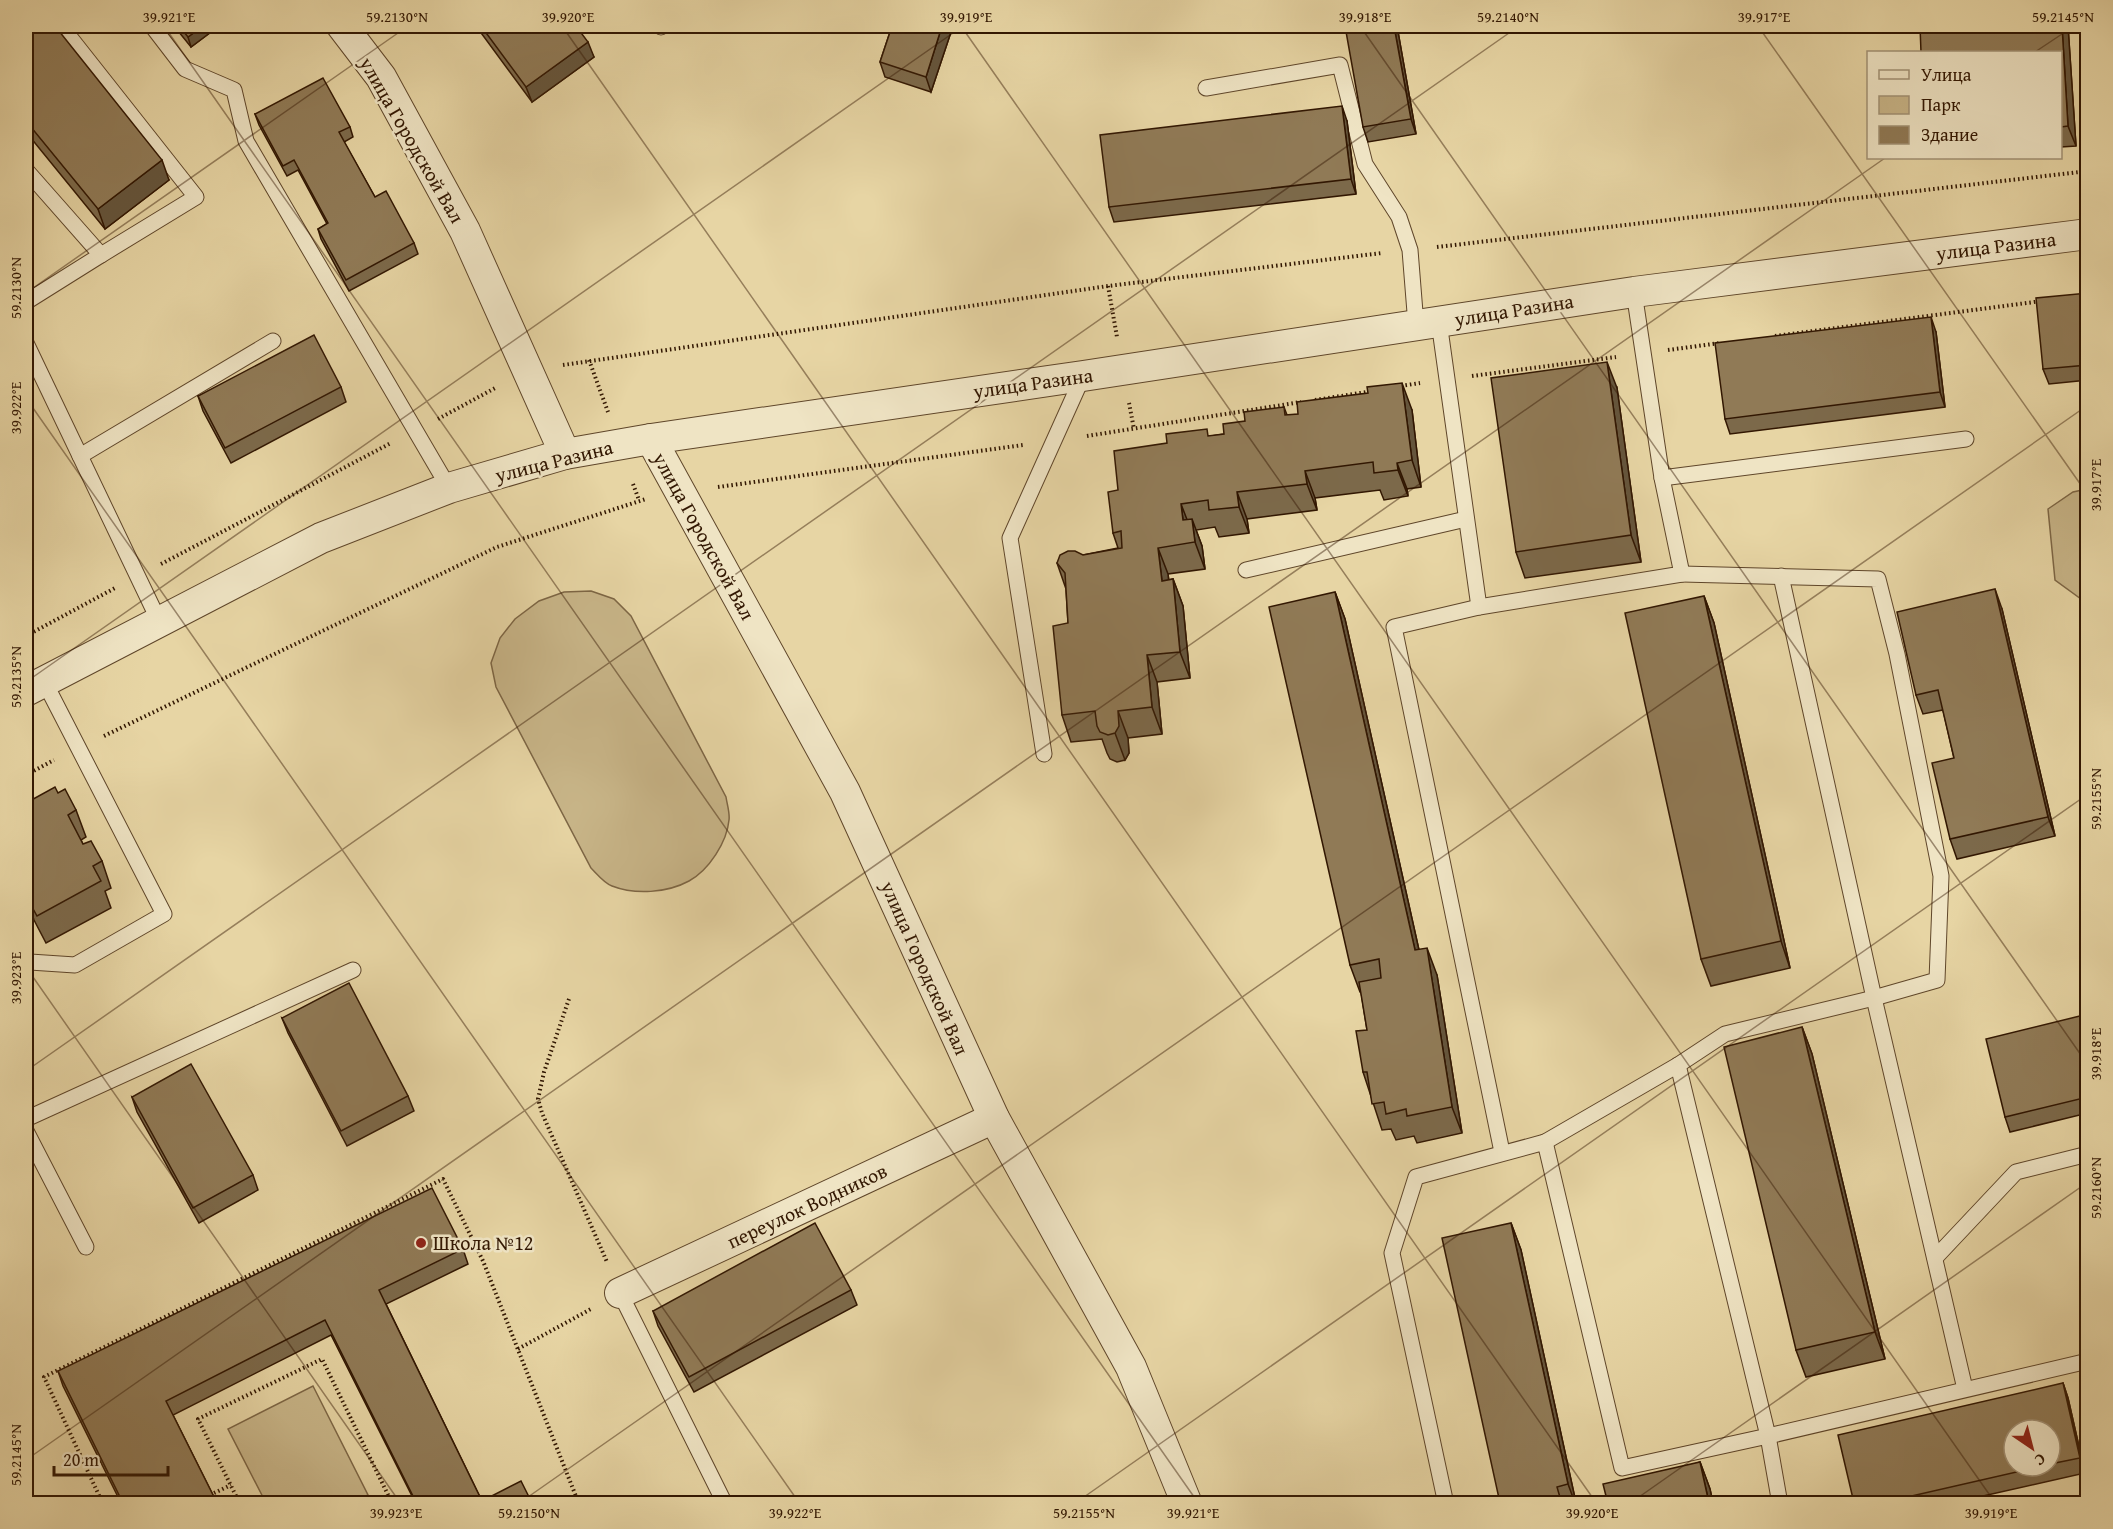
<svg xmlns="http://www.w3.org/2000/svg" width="2113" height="1529" viewBox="0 0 2113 1529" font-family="'Gentium Book Plus',serif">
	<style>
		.green { fill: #c8b588; stroke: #7d6645; stroke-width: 1.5 }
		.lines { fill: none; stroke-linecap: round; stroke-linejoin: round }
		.lane-casing { stroke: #5f462a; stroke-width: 17 }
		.street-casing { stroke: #5f462a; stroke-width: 32 }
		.path { stroke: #321702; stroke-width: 4; stroke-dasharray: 1.5 3; stroke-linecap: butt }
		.lane { stroke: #efe4c4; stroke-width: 15 }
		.street { stroke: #efe4c4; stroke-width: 30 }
		.wall { fill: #7c694a; stroke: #321702; stroke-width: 1.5; fill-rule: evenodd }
		.shaded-wall { fill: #65553c; stroke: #321702; stroke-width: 1.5 }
		.building { fill: #907a56; stroke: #321702; stroke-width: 1.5 }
		.ticks { fill: none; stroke: #321702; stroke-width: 1.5; stroke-opacity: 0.45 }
		.poi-dot { fill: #8f2418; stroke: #efe4c4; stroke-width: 2 }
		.labels { text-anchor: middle; stroke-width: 5; stroke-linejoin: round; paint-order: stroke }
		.street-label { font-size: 20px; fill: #321702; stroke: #efe4c4 }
		.poi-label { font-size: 20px; fill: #321702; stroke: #efe4c4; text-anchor: start }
		.neatline { fill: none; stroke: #321702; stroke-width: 2 }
		.ticks-label { font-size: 15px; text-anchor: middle; fill: #321702 }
	</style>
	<rect width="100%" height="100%" fill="#e7d5a4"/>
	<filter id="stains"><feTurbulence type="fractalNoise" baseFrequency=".00333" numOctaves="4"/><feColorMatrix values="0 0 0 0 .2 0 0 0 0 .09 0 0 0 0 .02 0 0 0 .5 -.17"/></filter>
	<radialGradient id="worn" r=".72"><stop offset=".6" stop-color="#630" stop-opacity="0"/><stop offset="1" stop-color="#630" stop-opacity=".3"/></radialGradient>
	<g class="green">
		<path d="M2087,489V598L2081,599L2055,580L2048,509L2073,492Z"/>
		<path d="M591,591L614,599L631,616L726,797C727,804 730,813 729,820C727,842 709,870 689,881C667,893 635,895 612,886C604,883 597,874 591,868L496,687L491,663L500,638L515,619L539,601L564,592Z"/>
		<path d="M313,1386L368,1495L350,1503H266L228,1429Z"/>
	</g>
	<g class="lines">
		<defs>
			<g id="lane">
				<path d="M61,26L196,197L101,255"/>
				<path d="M152,26L185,69L234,90L246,141L449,488"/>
				<path d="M660,26L661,27"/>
				<path d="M2087,26L2088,36"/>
				<path d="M1206,88L1340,65L1365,164L1399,217L1410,250L1416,325"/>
				<path d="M26,170L101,255L26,302"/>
				<path d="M1439,322L1479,607"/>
				<path d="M26,343L159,621"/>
				<path d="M80,456L273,341"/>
				<path d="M1662,478L1966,439"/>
				<path d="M1246,570L1466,519"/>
				<path d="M1781,576L1874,998L1965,1389"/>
				<path d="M1044,754L1010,538L1083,376"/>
				<path d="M26,964L30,962L75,965L164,914L44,681"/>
				<path d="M1678,1065L1768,1436L2088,1361"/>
				<path d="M26,1119L353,970"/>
				<path d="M26,1131L86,1247"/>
				<path d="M1545,1142L1678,1065L1725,1034L1874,998L1937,980L1941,876L1897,654L1878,579L1682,574"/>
				<path d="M1502,1152L1394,627L1479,607L1682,574L1662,478L1634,292"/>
				<path d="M1935,1258L2016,1172L2088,1154"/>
				<path d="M620,1293L725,1504"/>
				<path d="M1446,1504L1392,1253L1416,1177L1545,1142L1622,1468L1768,1436L1780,1504"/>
			</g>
			<g id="street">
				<path d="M342,26L381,77L465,231L565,454"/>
				<path d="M651,439L845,792L994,1118L1131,1367L1187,1504"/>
				<path d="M26,691L321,538L449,488L565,454L651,439L1083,376L1634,292L2088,234"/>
				<path d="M620,1293L994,1118"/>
			</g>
		</defs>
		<use href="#lane" class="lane-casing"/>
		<use href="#street" class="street-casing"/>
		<g class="path">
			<path d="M1437,247L2088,171"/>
			<path d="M1108,286L1117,337"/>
			<path d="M1775,336L2042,301"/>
			<path d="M1668,350L1720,343"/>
			<path d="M589,360L608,412"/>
			<path d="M563,365L1108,286L1382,253"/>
			<path d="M1472,376L1616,357"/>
			<path d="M1401,386L1420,383"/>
			<path d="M1315,400L1373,391"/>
			<path d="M1129,403L1134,429"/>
			<path d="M438,419L497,387"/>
			<path d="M1087,436L1301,402"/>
			<path d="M633,484L639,500"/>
			<path d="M718,487L1023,445"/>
			<path d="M161,564L391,443"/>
			<path d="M26,636L115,588"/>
			<path d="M104,736L497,547L646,499"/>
			<path d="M26,775L54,760"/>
			<path d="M569,999L544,1072L538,1099L542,1113L607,1262"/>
			<path d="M518,1349L591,1309"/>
			<path d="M210,1495L231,1485"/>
			<path d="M103,1504L44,1377L443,1179L483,1261L579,1504"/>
			<path d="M240,1504L198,1419L322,1359L392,1503L390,1504"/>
		</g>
		<use href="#lane" class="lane"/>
		<use href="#street" class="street"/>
	</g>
	<g class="wall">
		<path d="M26,26L169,180L105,229L26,132Z"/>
		<path d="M174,26H219L191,47Z"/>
		<path d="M476,26H576L594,57L532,102Z"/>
		<path d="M892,26H953L931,92L885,77L880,62Z"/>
		<path d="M1397,26L1416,134L1368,142L1363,127Z"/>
		<path d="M2068,26L2076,146L2061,147V52Z"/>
		<path d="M255,114L350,127L353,137L344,142L375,197L414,243L418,254L349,291L321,239L318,229L327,224L298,170L287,176L259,125Z"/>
		<path d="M1347,121L1356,194L1114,222L1109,207Z"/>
		<path d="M2088,293V380L2049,384L2043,369Z"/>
		<path d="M1936,332L1945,407L1730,434L1725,419Z"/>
		<path d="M341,387L346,402L231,463L203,411L198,396Z"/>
		<path d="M1617,388L1641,562L1525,578L1516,552Z"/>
		<path d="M1284,407L1287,415L1412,410L1421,487L1407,489L1408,496L1384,500L1380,490L1315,498L1317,510L1247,519L1249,533L1219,537L1215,527L1196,530L1202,546L1205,569L1168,574L1169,580L1173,579L1183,606L1190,678L1157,682L1162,734L1128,738L1129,753L1125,760L1117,762L1110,759L1107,753L1102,739L1071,742L1062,715L1068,623L1066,589L1057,563L1083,555L1118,548L1113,533L1167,443L1224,434L1245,421Z"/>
		<path d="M1335,592L1345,619L1419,950L1437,975L1462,1133L1417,1143L1414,1136L1396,1140L1391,1129L1382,1130L1363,1072L1367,1030L1361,992H1360L1350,965Z"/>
		<path d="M1704,596L1714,623L1790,968L1711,986L1701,959Z"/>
		<path d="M2002,609L2055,836L1957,859L1950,839L1954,758L1943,710L1923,714L1916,695Z"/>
		<path d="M58,793L76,810L86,837L81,840L83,844L102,861L111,888L105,891L111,908L46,943L34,920L30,908L26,910V803Z"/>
		<path d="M2088,1014V1113L2010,1132L2005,1117Z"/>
		<path d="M282,1018L408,1096L414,1111L347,1146L288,1033Z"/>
		<path d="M1802,1027L1812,1054L1885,1359L1806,1377L1796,1350Z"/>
		<path d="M132,1097L253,1175L258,1190L199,1223L137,1112Z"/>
		<path d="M1511,1223L1521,1250L1575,1498H1576L1577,1502L1606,1496L1700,1462L1710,1489L1713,1503H1500Z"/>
		<path d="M26,1235L32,1251L26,1254Z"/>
		<path d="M463,1249L468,1264L386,1304L482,1501L415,1502L331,1335L173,1415L217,1503H121L63,1386L58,1371Z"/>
		<path d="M851,1290L857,1305L694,1392L658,1326L653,1311Z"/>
		<path d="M2063,1383L2068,1398L2085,1473L1952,1503H1854ZM2050,1430V1466H2014Z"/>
	</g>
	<g class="shaded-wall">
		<path d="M203,26H219L191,47L188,37Z"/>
		<path d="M942,26H953L931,92L926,77Z"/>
		<path d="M1394,26H1397L1416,134L1411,119Z"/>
		<path d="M2062,26H2068L2076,146L2068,126Z"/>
		<path d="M588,42L594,57L532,102L526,87Z"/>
		<path d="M1342,106L1347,121L1356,194L1351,179Z"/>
		<path d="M162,160L169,180L105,229L98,209Z"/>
		<path d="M1931,317L1936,332L1945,407L1940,392Z"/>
		<path d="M1607,362L1617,388L1641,562L1631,535Z"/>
		<path d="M1402,383L1412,410L1421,487L1412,460Z"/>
		<path d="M1397,463L1407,489L1408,496L1398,470Z"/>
		<path d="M1305,471L1315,498L1317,510L1307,484Z"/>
		<path d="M1237,492L1247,519L1249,533L1239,507Z"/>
		<path d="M1181,504L1191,530L1183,520Z"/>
		<path d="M1192,519L1202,546L1205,569L1195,542Z"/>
		<path d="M1158,548L1168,574L1171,608L1162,581Z"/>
		<path d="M1173,579L1183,606L1190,678L1180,652Z"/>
		<path d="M1995,589L2002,609L2055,836L2048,817Z"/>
		<path d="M1335,592L1345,619L1425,977L1415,950Z"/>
		<path d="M1704,596L1714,623L1790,968L1781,941Z"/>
		<path d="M1147,655L1157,682L1162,734L1152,707Z"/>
		<path d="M1118,711L1128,738L1129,753L1125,760L1115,733Z"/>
		<path d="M1427,948L1437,975L1462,1133L1452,1107Z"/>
		<path d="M1802,1027L1812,1054L1885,1359L1875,1332Z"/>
		<path d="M1511,1223L1521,1250L1576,1503H1575L1568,1484Z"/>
		<path d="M2063,1383L2068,1398L2085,1473L2080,1458Z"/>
		<path d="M1700,1462L1710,1489L1713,1503H1709Z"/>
	</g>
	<g class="building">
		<path d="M26,26H55L162,160L98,209L26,121Z"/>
		<path d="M179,26H203L188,37Z"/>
		<path d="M481,26H576L588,42L526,87Z"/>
		<path d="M892,26H942L926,77L880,62Z"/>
		<path d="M1345,26H1394L1411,119L1363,127Z"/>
		<path d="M1920,26H2062L2068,126L2061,127V52H1921Z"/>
		<path d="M323,78L350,127L339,132L375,197L386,191L414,243L346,280L318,229L328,223L294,160L283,166L255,114Z"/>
		<path d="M1342,106L1351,179L1109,207L1100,135Z"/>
		<path d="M2088,293V365L2043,369L2036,298Z"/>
		<path d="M1931,317L1940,392L1725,419L1715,343Z"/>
		<path d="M314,335L341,387L225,448L198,396Z"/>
		<path d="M1607,362L1631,535L1516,552L1491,378Z"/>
		<path d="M1402,383L1412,460L1397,463L1398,470L1374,473L1373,462L1305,471L1307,484L1237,492L1239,507L1209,510L1208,500L1181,504L1183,520L1192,519L1195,542L1158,548L1162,581L1173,579L1180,652L1147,655L1152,707L1118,711L1119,726L1115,733L1108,735L1100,732L1097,726L1095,711L1062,715L1053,626L1068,623L1065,573L1057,563L1060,555L1068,551H1075L1083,555L1122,548L1121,531L1113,533L1108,492L1118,490L1114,451L1167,443L1166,434L1207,429L1208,436L1224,434L1223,424L1245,421L1244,412L1284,407L1285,415L1298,414L1297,402L1368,393L1367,387Z"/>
		<path d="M1995,589L2048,817L1950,839L1932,763L1954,758L1938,690L1916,695L1897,612Z"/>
		<path d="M1335,592L1415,950L1427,948L1452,1107L1407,1116L1406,1109L1386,1114L1384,1102L1372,1104L1367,1072H1363L1356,1031L1367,1030L1359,982L1381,978L1379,959L1350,965L1269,607Z"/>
		<path d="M1704,596L1781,941L1701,959L1625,613Z"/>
		<path d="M55,787L58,793L65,789L76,810L68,815L83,844L91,841L102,861L93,866L101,881L37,916L26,896V892L32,889L26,878V803Z"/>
		<path d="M349,983L408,1096L341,1131L282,1018Z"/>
		<path d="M2088,1014V1097L2005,1117L1986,1039Z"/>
		<path d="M1802,1027L1875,1332L1796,1350L1724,1047Z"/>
		<path d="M191,1064L253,1175L193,1208L132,1097Z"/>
		<path d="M432,1188L463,1249L379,1290L482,1501L521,1481L532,1503H413L416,1502L325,1320L166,1401L217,1503H123L58,1371Z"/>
		<path d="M815,1223L851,1290L689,1377L653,1311Z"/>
		<path d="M1511,1223L1568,1484L1557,1487L1561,1501L1576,1498V1502L1606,1496L1603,1484L1700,1462L1709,1503H1500L1442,1238Z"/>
		<path d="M2088,1250V1262L2085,1251Z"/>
		<path d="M2063,1383L2080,1458L2050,1464V1430H2014V1466H2043L1881,1503H1854L1838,1435Z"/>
	</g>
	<path class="ticks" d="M164,26L1199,1504M562,26L1597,1504M961,26L1996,1504M1360,26L2088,1065M1758,26L2088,495M2035,52L2074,26M26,293L408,26M26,398L800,1504M26,682L963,26M26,967L401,1504M26,1071L1519,26M26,1460L1885,158M518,1504L2088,405M1074,1504L2088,794M1629,1504L2088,1182"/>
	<circle class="poi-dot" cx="421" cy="1243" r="6"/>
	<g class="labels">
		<g class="street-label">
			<text transform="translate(412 140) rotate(60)" y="7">улица Городской Вал</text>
			<text transform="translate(1996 246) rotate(-7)" y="7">улица Разина</text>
			<text transform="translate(1514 310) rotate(-9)" y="7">улица Разина</text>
			<text transform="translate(1033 383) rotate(-8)" y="7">улица Разина</text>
			<text transform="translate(554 461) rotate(-14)" y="7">улица Разина</text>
			<text transform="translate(704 536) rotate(61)" y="7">улица Городской Вал</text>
			<text transform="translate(925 968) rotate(66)" y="7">улица Городской Вал</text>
			<text transform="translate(807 1206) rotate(-25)" y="7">переулок Водников</text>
		</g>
		<g class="poi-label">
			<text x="433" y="1250">Школа №12</text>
		</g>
	</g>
	<rect width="2113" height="1529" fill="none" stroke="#e7d5a4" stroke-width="66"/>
	<rect x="1867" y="51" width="195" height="108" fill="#efe4c4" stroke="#a39276" stroke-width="1.5"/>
	<rect x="1879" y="70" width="30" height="9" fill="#efe4c4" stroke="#a39276" stroke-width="1.5"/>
	<text x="1921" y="81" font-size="18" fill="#321702">Улица</text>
	<rect x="1879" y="96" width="30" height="18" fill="#c8b588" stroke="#a39276" stroke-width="1.5"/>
	<text x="1921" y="111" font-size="18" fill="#321702">Парк</text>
	<rect x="1879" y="126" width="30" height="18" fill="#907a56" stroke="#a39276" stroke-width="1.5"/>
	<text x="1921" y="141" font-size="18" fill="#321702">Здание</text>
	<g transform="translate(2032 1448) rotate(145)"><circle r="28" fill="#efe4c4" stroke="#a39276" stroke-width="1.5"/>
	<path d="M0-4.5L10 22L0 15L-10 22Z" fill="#8f2418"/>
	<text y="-9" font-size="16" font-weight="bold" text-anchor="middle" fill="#321702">С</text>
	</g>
	<path d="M54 1466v9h114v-9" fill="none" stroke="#321702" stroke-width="3"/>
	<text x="63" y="1466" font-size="18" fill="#321702" stroke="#efe4c4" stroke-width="4.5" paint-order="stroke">20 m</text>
	<rect x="33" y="33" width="2047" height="1463" class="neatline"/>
	<g class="ticks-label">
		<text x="169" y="22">39.921°E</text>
		<text x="397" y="22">59.2130°N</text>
		<text x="568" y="22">39.920°E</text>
		<text x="966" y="22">39.919°E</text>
		<text x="1365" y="22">39.918°E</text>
		<text x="1508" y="22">59.2140°N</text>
		<text x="1764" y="22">39.917°E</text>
		<text x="2063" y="22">59.2145°N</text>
		<text transform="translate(16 288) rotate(-90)" y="5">59.2130°N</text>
		<text transform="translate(16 408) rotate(-90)" y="5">39.922°E</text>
		<text transform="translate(2096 485) rotate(-90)" y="5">39.917°E</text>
		<text transform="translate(16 677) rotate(-90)" y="5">59.2135°N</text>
		<text transform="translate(2096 799) rotate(-90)" y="5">59.2155°N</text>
		<text transform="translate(16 978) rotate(-90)" y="5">39.923°E</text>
		<text transform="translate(2096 1054) rotate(-90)" y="5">39.918°E</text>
		<text transform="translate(2096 1188) rotate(-90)" y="5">59.2160°N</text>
		<text transform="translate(16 1455) rotate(-90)" y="5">59.2145°N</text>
		<text x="396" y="1518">39.923°E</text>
		<text x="529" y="1518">59.2150°N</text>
		<text x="795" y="1518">39.922°E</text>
		<text x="1084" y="1518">59.2155°N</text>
		<text x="1193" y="1518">39.921°E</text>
		<text x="1592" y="1518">39.920°E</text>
		<text x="1991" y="1518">39.919°E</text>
	</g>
	<rect width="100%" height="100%" filter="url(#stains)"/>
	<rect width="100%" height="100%" fill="url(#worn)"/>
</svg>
